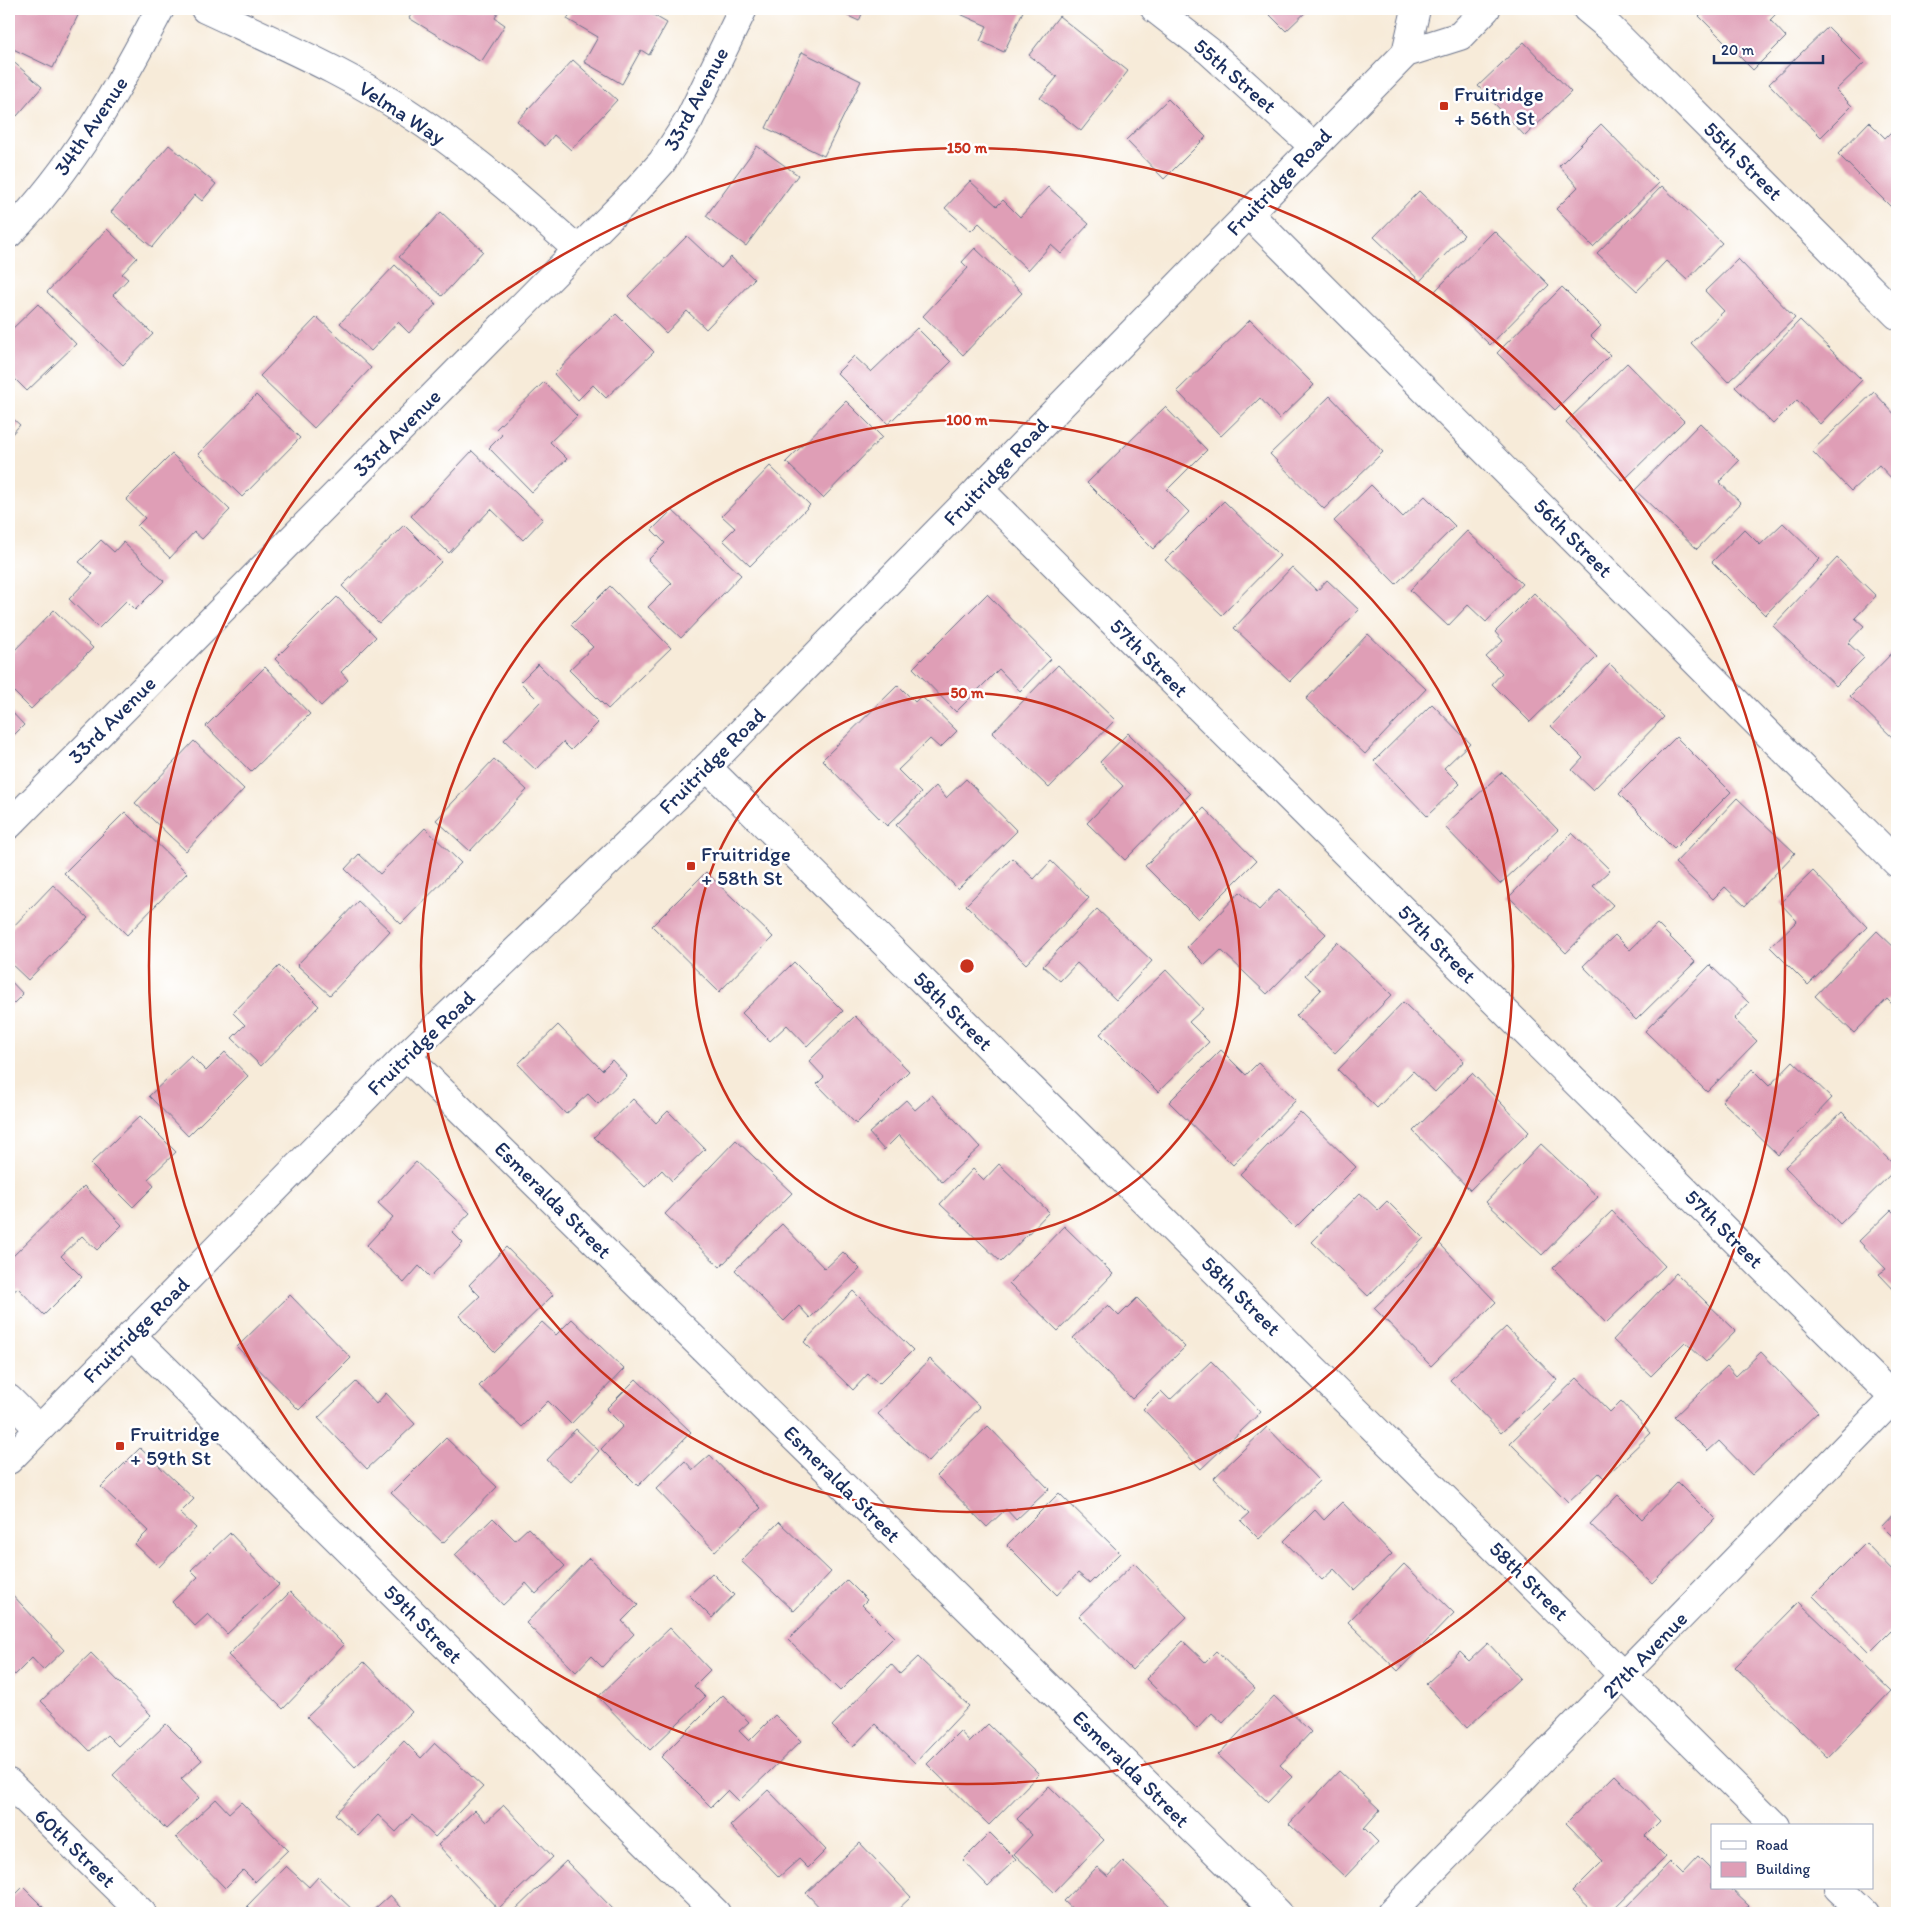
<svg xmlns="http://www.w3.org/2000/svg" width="1906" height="1922" viewBox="0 0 1906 1922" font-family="Itim,sans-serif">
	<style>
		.building { fill: #df9eb6 }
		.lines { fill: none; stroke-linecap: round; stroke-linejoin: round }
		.minor-casing { stroke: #687189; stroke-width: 30 }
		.secondary-casing { stroke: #687189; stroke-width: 30 }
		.minor { stroke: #fff; stroke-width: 28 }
		.secondary { stroke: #fff; stroke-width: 28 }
		.ring { fill: none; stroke: #c8321e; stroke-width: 2.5 }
		.poi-dot { fill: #c8321e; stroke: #fff; stroke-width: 2 }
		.labels { text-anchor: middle; stroke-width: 5; stroke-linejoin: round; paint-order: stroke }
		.street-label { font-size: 21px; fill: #1b2f5e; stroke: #fff }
		.poi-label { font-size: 21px; fill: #1b2f5e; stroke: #fff; text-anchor: start }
		.centre { fill: #c8321e; stroke: #fff; stroke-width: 2.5 }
		.ring-label { font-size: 15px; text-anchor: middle; font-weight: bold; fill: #c8321e; stroke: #fff; stroke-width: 5; stroke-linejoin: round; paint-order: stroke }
	</style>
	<rect width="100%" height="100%" fill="#fff"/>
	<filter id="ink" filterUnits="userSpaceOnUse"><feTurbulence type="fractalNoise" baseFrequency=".02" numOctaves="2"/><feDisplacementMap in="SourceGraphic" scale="10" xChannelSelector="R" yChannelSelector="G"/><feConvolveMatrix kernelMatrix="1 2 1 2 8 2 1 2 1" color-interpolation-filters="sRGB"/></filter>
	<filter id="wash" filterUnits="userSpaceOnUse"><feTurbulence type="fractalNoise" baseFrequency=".0096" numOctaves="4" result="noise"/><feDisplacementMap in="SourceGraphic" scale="20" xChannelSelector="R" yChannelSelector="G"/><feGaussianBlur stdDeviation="1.12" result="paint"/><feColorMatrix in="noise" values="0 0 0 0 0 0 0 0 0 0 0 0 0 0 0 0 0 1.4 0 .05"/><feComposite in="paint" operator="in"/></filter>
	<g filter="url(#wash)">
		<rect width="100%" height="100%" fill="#f7ebd9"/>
		<g id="blocks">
			<g class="building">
				<path d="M9,9H81L53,68L9,47Z"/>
				<path d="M415,9H500L495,18L505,25L481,62L409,18Z"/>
				<path d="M573,9H643L667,23L649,55L641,50L622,84L584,62L598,37L567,19Z"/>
				<path d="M833,9H864L859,21Z"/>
				<path d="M949,9H1024L1004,52L980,41L987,26Z"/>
				<path d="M1264,9H1309L1286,31Z"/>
				<path d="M1706,9H1781L1770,20L1786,37L1753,70L1699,16Z"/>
				<path d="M1059,16L1128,71L1081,131L1040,98L1057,77L1029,55Z"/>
				<path d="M1828,27L1864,63L1836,90L1852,106L1821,137L1769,84Z"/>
				<path d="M1524,42L1571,92L1525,136L1478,86Z"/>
				<path d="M802,52L861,81L824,156L766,128Z"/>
				<path d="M9,58L42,87L17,116L11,111L9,113Z"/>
				<path d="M573,60L617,100L571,150L554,135L545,146L517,121Z"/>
				<path d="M1168,99L1206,137L1164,179L1126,140Z"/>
				<path d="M1869,122L1885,138L1897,126V205L1893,209L1838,154Z"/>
				<path d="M1601,124L1659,183L1593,247L1556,209L1578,187L1559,166Z"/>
				<path d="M169,145L216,184L202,201L195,195L152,247L111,212Z"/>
				<path d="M757,146L798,175L746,246L706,216Z"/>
				<path d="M970,181L997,206L1003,200L1020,217L1048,187L1089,224L1061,254L1051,245L1028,270L979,223L971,231L945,208Z"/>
				<path d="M1662,186L1722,243L1687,280L1666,261L1637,291L1597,253Z"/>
				<path d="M1419,191L1464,235L1420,281L1374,237Z"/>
				<path d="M441,212L483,251L442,296L399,257Z"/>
				<path d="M107,229L137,258L122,274L128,279L113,295L153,334L123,365L47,292Z"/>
				<path d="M1494,231L1549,285L1490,345L1435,291Z"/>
				<path d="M687,236L721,268L731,257L754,279L706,329L687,311L666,333L628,296Z"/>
				<path d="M975,248L1022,293L963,355L923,316L968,268L962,262Z"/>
				<path d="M1738,259L1795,318L1728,382L1691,343L1724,311L1705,291Z"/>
				<path d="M395,265L436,304L409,333L398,322L371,351L340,323Z"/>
				<path d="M1562,287L1601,326L1591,336L1610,355L1555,410L1497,353Z"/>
				<path d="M38,304L76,344L27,391L14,378L9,382V332Z"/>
				<path d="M616,314L654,352L606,398L593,385L578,400L554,374Z"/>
				<path d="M317,317L371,368L314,428L260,376Z"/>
				<path d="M1250,320L1314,385L1279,419L1260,398L1221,436L1177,391Z"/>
				<path d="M1800,320L1862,380L1820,424L1797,400L1773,424L1735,387Z"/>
				<path d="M917,328L951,362L888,424L837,373L854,356L871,372Z"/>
				<path d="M1627,363L1684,421L1623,481L1566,422Z"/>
				<path d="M544,382L577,416L550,442L567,459L532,492L489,448L502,435L496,429Z"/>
				<path d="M1874,392L1897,417V477L1894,481L1879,465L1851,491L1812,451Z"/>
				<path d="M256,395L300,438L242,497L198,454Z"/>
				<path d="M1330,396L1383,452L1324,509L1270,454Z"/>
				<path d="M846,401L882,437L823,498L786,462Z"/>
				<path d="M1165,407L1207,450L1167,490L1189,512L1153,549L1087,483Z"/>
				<path d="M9,415L20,425L9,437Z"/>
				<path d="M1700,423L1739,461L1719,482L1741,503L1697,549L1635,490Z"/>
				<path d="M472,451L543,519L523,540L491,509L449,553L411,516Z"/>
				<path d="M172,454L230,510L202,539L194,532L170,558L137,526L145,518L126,500Z"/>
				<path d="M770,466L810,505L750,566L723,540L735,528L722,516Z"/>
				<path d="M1371,485L1403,517L1425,496L1455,526L1396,584L1334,521Z"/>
				<path d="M1224,501L1280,556L1222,615L1165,560Z"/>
				<path d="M672,510L741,575L681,638L648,607L672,583L648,560L665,543L652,530Z"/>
				<path d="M1783,523L1820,559L1765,615L1712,562L1744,529L1760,545Z"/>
				<path d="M404,525L441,562L379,623L342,586Z"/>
				<path d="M1467,531L1522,584L1486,622L1468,605L1448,626L1410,590Z"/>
				<path d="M101,540L114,552L123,542L164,581L135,610L126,601L99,628L69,599L93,574L79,562Z"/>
				<path d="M1837,558L1876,596L1855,618L1864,626L1848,643L1864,658L1836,686L1773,626Z"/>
				<path d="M1292,567L1317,591L1327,580L1359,610L1290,681L1234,628Z"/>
				<path d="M610,586L671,648L608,709L569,670L593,647L571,625Z"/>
				<path d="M1534,593L1597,657L1530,722L1492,684L1502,673L1486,657L1503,641L1495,632Z"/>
				<path d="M987,594L1051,659L1020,691L999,669L956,712L913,668Z"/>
				<path d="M337,597L376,637L341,672L348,680L321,706L275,659Z"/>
				<path d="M54,610L93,648L31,709L9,687V656Z"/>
				<path d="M1368,634L1426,689L1365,754L1306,699Z"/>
				<path d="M1897,648V742L1850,696Z"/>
				<path d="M538,664L598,723L571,750L563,742L536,770L504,740L540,702L520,682Z"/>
				<path d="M1610,664L1664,717L1593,790L1572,770L1583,758L1551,726Z"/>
				<path d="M1058,665L1115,720L1049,788L992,733Z"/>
				<path d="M265,667L310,714L251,772L206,726Z"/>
				<path d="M898,685L915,702L921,696L957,731L940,748L930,739L898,770L921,793L887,826L822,760Z"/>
				<path d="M1432,704L1470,743L1444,768L1460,784L1427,816L1374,761Z"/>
				<path d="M9,709L24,725L9,740Z"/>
				<path d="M1128,733L1190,794L1125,860L1087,823L1123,786L1100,762Z"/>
				<path d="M1676,737L1731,792L1674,849L1619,794Z"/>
				<path d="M194,741L244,789L186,851L135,803Z"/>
				<path d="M494,759L527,790L470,851L436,820Z"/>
				<path d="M1502,772L1558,830L1500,884L1444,826Z"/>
				<path d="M966,779L1017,831L958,889L896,825L936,786L946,798Z"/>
				<path d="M1737,798L1795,853L1745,906L1725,887L1713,899L1675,863Z"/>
				<path d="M1204,808L1256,861L1198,919L1145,866Z"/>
				<path d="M125,812L187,873L127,935L64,873Z"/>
				<path d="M425,828L461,863L401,924L345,869L359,854L380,874Z"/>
				<path d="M1572,833L1610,870L1593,886L1613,905L1566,953L1509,897Z"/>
				<path d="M1012,858L1034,879L1051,861L1089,898L1026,964L966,905Z"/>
				<path d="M1813,871L1867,927L1808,985L1770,947L1797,921L1780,903Z"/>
				<path d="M706,872L773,937L719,992L652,926Z"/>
				<path d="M53,885L88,918L28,980L9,962V931Z"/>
				<path d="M1279,889L1326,934L1267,994L1221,950L1205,965L1187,947L1240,892L1259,910Z"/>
				<path d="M358,901L390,931L330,995L297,965Z"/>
				<path d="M1097,909L1152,961L1116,1000L1077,963L1060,981L1043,966Z"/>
				<path d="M1657,924L1695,962L1636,1020L1583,966L1615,935L1630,950Z"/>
				<path d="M1877,931L1897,950V1009L1887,999L1854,1033L1815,996Z"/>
				<path d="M1337,942L1392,995L1335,1053L1296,1016L1321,990L1305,975Z"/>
				<path d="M794,962L843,1011L807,1046L787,1025L770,1041L742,1013Z"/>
				<path d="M1710,965L1749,1003L1734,1019L1757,1041L1707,1092L1645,1031Z"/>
				<path d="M279,966L319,1006L261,1066L232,1038L245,1025L233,1013Z"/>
				<path d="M1166,970L1203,1009L1189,1022L1209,1042L1158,1092L1100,1034Z"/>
				<path d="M9,979L23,994L9,1008Z"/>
				<path d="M1403,1002L1464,1061L1435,1092L1413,1071L1377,1108L1338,1070Z"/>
				<path d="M855,1016L909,1071L856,1124L817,1084L824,1077L809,1061Z"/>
				<path d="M558,1025L602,1070L612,1060L627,1076L598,1104L588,1094L566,1114L518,1064Z"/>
				<path d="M1221,1050L1246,1075L1258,1063L1296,1100L1233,1165L1169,1102Z"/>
				<path d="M225,1052L248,1076L188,1136L149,1096L191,1056L206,1071Z"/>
				<path d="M1793,1061L1832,1098L1778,1155L1722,1101L1752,1069L1769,1086Z"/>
				<path d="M1472,1073L1529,1132L1470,1190L1413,1131Z"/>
				<path d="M932,1095L980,1147L942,1182L899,1135L884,1150L869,1133L906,1100L915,1110Z"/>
				<path d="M633,1099L656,1123L668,1111L705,1149L672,1181L662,1170L645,1187L594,1137Z"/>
				<path d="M1300,1112L1356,1167L1295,1228L1240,1174Z"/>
				<path d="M1842,1112L1897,1168L1840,1224L1785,1167Z"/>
				<path d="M140,1116L176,1152L148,1179L154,1186L133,1207L90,1164Z"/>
				<path d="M736,1140L792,1193L720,1267L665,1214Z"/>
				<path d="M1541,1144L1598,1197L1542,1255L1486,1202Z"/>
				<path d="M416,1162L470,1213L452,1232L463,1243L430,1277L419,1266L404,1283L366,1246L393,1217L378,1203Z"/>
				<path d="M999,1164L1049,1212L1001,1262L940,1204L973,1169L984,1180Z"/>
				<path d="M84,1186L122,1225L97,1250L82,1236L61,1256L82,1277L44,1315L18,1288L9,1295V1260Z"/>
				<path d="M1360,1193L1378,1210L1387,1201L1424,1238L1368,1296L1312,1242Z"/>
				<path d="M1891,1210L1897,1216V1293L1879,1274L1886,1269L1859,1241Z"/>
				<path d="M1612,1211L1665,1266L1606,1323L1553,1268Z"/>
				<path d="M782,1224L825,1269L843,1252L860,1269L810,1318L799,1306L784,1321L735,1270Z"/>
				<path d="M1064,1226L1113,1274L1058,1331L1009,1283Z"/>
				<path d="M1440,1244L1496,1302L1431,1366L1374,1308Z"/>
				<path d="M506,1247L553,1295L495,1352L459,1316L480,1296L469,1285Z"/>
				<path d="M1676,1273L1736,1331L1706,1362L1685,1342L1651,1376L1613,1340Z"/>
				<path d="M853,1291L913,1350L879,1384L868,1374L853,1390L804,1342Z"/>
				<path d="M290,1295L351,1358L299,1410L237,1347Z"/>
				<path d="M1137,1298L1185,1347L1132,1399L1073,1338L1108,1305L1119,1316Z"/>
				<path d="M572,1319L624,1369L571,1424L548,1401L522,1427L479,1386L542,1322L556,1335Z"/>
				<path d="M1506,1327L1557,1380L1501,1433L1450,1380Z"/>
				<path d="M1761,1352L1818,1412L1752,1475L1719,1441L1708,1451L1674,1417L1727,1366L1736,1376Z"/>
				<path d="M930,1359L980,1407L928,1462L878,1414Z"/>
				<path d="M1211,1361L1261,1412L1201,1469L1143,1409L1161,1391L1170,1400Z"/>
				<path d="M1577,1378L1610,1412L1621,1401L1651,1433L1604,1478L1599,1473L1568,1502L1510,1443Z"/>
				<path d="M636,1379L691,1432L638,1486L601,1449L623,1426L606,1409Z"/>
				<path d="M356,1382L376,1404L386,1393L415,1424L367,1469L318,1418Z"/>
				<path d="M988,1426L1049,1489L1016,1520L1006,1509L987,1527L937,1476Z"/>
				<path d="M1267,1427L1319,1481L1259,1539L1241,1521L1249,1514L1214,1478Z"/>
				<path d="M576,1429L599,1451L571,1482L547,1460Z"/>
				<path d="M446,1438L497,1487L443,1543L391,1493Z"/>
				<path d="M140,1448L194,1499L180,1513L196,1528L159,1567L135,1544L148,1531L101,1487Z"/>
				<path d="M710,1455L761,1508L715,1551L656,1489L685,1461L693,1470Z"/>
				<path d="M1678,1482L1715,1519L1652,1583L1590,1524L1618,1495L1642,1519Z"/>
				<path d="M1059,1493L1120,1553L1090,1583L1078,1573L1057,1595L1007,1545Z"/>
				<path d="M1342,1502L1392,1554L1354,1590L1334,1569L1322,1580L1284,1541L1315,1510L1324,1520Z"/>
				<path d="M1897,1510V1541L1882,1526Z"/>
				<path d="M493,1518L515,1540L528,1528L565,1566L536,1594L526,1583L503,1605L455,1555Z"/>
				<path d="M779,1522L831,1572L794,1611L741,1561Z"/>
				<path d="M230,1533L279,1585L227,1634L208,1614L195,1626L172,1602L198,1577L191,1570Z"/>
				<path d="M1866,1543L1897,1575V1625L1869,1653L1813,1596Z"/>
				<path d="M589,1558L638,1605L622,1621L634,1634L602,1667L591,1656L576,1672L526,1623Z"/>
				<path d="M1134,1563L1187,1617L1132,1670L1079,1616Z"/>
				<path d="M1404,1564L1454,1613L1398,1671L1348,1622Z"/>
				<path d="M712,1573L734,1595L712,1618L689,1595Z"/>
				<path d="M847,1580L867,1600L862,1605L894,1637L840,1691L788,1640Z"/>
				<path d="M9,1591L64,1650L43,1670L32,1658L15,1675L9,1669Z"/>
				<path d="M290,1592L344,1645L283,1709L228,1655Z"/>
				<path d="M1799,1602L1891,1691L1828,1757L1735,1667Z"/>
				<path d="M670,1628L710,1670L694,1686L705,1697L650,1750L598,1697Z"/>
				<path d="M1183,1641L1205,1662L1216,1651L1255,1689L1223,1723L1212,1713L1197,1729L1146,1679Z"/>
				<path d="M1488,1643L1520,1678L1467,1728L1426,1684L1460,1652L1469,1661Z"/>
				<path d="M91,1653L151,1715L118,1746L107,1735L90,1751L41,1701Z"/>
				<path d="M918,1657L969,1706L915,1763L875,1724L853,1747L832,1726L891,1664L900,1674Z"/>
				<path d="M364,1662L412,1712L355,1767L307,1717Z"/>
				<path d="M723,1695L749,1722L739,1731L749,1741L775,1715L801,1741L739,1801L728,1790L711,1807L661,1757Z"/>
				<path d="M1274,1696L1311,1732L1280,1765L1292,1777L1268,1802L1218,1755Z"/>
				<path d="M166,1724L202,1760L181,1779L199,1798L166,1829L113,1775Z"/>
				<path d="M988,1724L1039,1774L989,1825L927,1764L960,1731L970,1742Z"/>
				<path d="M404,1741L421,1758L435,1743L483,1787L435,1837L412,1815L396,1832L378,1815L358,1836L335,1814Z"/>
				<path d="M1339,1771L1380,1810L1364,1828L1378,1842L1345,1877L1289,1824Z"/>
				<path d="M1615,1775L1660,1821L1645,1836L1666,1857L1609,1913H1594L1572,1892L1603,1861L1566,1823Z"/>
				<path d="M1049,1786L1104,1840L1054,1892L1014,1854L1032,1835L1017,1819Z"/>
				<path d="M768,1790L826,1850L808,1868L799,1859L779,1877L730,1826Z"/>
				<path d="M216,1799L229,1813L241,1802L288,1850L255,1882L243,1870L225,1888L176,1837Z"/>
				<path d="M504,1805L553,1857L498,1909L438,1845L475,1810L486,1822Z"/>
				<path d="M990,1833L1016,1859L988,1886L963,1860Z"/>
				<path d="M860,1843L911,1897L894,1913H825L806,1893Z"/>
				<path d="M1698,1857L1712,1871V1888H1730L1749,1906L1742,1913H1655L1653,1911L1651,1913H1620L1670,1862L1682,1874Z"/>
				<path d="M566,1861L617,1913H512Z"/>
				<path d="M1123,1861L1174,1910L1171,1913H1077L1064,1901L1097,1867L1108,1877Z"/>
				<path d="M286,1866L309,1887L318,1877L356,1913H254L247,1906Z"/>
				<path d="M23,1887L49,1913H9V1901Z"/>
				<path d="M390,1895L402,1908L397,1913H370Z"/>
			</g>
		</g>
	</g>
	<g filter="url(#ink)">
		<use href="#blocks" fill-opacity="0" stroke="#687189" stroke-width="1"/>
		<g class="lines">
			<defs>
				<g id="minor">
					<path d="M205,9C280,44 357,77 426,125C480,162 529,206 578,250"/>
					<path d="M1155,9L1209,51L1313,146"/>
					<path d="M1587,9L1610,28L1897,315"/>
					<path d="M1249,214L1897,863"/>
					<path d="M9,234C73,169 118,89 160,9"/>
					<path d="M979,489L1894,1398"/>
					<path d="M707,767L1775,1826"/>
					<path d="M9,825L637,190L662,162L689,120L743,9"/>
					<path d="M406,1056L1278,1913"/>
					<path d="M131,1335L716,1913"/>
					<path d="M9,1399L39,1429"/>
					<path d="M9,1783L142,1913"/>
					<path d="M1838,1888L1864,1913"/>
					<path d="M1391,1913L1897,1395"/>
				</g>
				<g id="secondary">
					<path d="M1406,53L1416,9"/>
					<path d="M9,1460L406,1056L707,767L1406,53L1460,36L1486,9"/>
				</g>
			</defs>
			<use href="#minor" class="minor-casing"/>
			<use href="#secondary" class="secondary-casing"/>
			<use href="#minor" class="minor"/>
			<use href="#secondary" class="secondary"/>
		</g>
	</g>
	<g class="ring">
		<circle cx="967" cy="966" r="273"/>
		<circle cx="967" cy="966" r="546"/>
		<circle cx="967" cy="966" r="818"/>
	</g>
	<g class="poi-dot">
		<rect x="1439" y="101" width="10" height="10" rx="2.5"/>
		<rect x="686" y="861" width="10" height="10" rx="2.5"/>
		<rect x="115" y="1441" width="10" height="10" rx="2.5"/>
	</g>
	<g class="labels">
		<g class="street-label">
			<text transform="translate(1235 76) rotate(41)" y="7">55th Street</text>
			<text transform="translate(696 99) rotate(-62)" y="7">33rd Avenue</text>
			<text transform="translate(402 113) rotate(33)" y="7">Velma Way</text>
			<text transform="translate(91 126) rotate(-56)" y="7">34th Avenue</text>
			<text transform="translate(1743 161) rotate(45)" y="7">55th Street</text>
			<text transform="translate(1279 182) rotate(-46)" y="7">Fruitridge Road</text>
			<text transform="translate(397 433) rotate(-45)" y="7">33rd Avenue</text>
			<text transform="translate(996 472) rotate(-46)" y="7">Fruitridge Road</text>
			<text transform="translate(1573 538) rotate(45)" y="7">56th Street</text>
			<text transform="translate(1149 658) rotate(45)" y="7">57th Street</text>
			<text transform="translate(112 720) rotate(-45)" y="7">33rd Avenue</text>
			<text transform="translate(712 761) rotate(-45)" y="7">Fruitridge Road</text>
			<text transform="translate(1437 944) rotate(45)" y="7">57th Street</text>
			<text transform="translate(953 1011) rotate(45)" y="7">58th Street</text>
			<text transform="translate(421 1043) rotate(-44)" y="7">Fruitridge Road</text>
			<text transform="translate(553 1200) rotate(45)" y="7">Esmeralda Street</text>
			<text transform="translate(1724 1229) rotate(45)" y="7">57th Street</text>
			<text transform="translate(1241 1296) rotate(45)" y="7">58th Street</text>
			<text transform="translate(136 1330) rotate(-45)" y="7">Fruitridge Road</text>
			<text transform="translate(842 1484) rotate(45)" y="7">Esmeralda Street</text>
			<text transform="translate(1529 1581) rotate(45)" y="7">58th Street</text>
			<text transform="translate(423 1624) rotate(45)" y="7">59th Street</text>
			<text transform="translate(1645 1655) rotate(-46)" y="7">27th Avenue</text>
			<text transform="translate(1131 1769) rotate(45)" y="7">Esmeralda Street</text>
			<text transform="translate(75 1848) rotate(44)" y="7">60th Street</text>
		</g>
		<g class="poi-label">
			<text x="1454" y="101">Fruitridge<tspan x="1454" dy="24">+ 56th St</tspan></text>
			<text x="701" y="861">Fruitridge<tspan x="701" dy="24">+ 58th St</tspan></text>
			<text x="130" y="1441">Fruitridge<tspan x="130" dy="24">+ 59th St</tspan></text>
		</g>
	</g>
	<circle cx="967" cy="966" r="8" class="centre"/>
	<g class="ring-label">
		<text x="967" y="153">150 m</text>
		<text x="967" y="425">100 m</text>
		<text x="967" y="698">50 m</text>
	</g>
	<rect width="1906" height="1922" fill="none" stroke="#fff" stroke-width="30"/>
	<rect x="1711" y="1824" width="162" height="65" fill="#ffffff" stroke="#a4acbf"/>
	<rect x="1721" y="1841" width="25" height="8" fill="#ffffff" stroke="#a4acbf"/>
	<text x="1756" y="1850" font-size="15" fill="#1b2f5e">Road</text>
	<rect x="1721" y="1862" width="25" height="15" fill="#df9eb6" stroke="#a4acbf"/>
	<text x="1756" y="1874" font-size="15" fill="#1b2f5e">Building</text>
	<path d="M1714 55v8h109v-8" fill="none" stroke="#1b2f5e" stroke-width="2.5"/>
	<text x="1721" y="55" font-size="15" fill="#1b2f5e" stroke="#ffffff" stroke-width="4" paint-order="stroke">20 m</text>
</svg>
